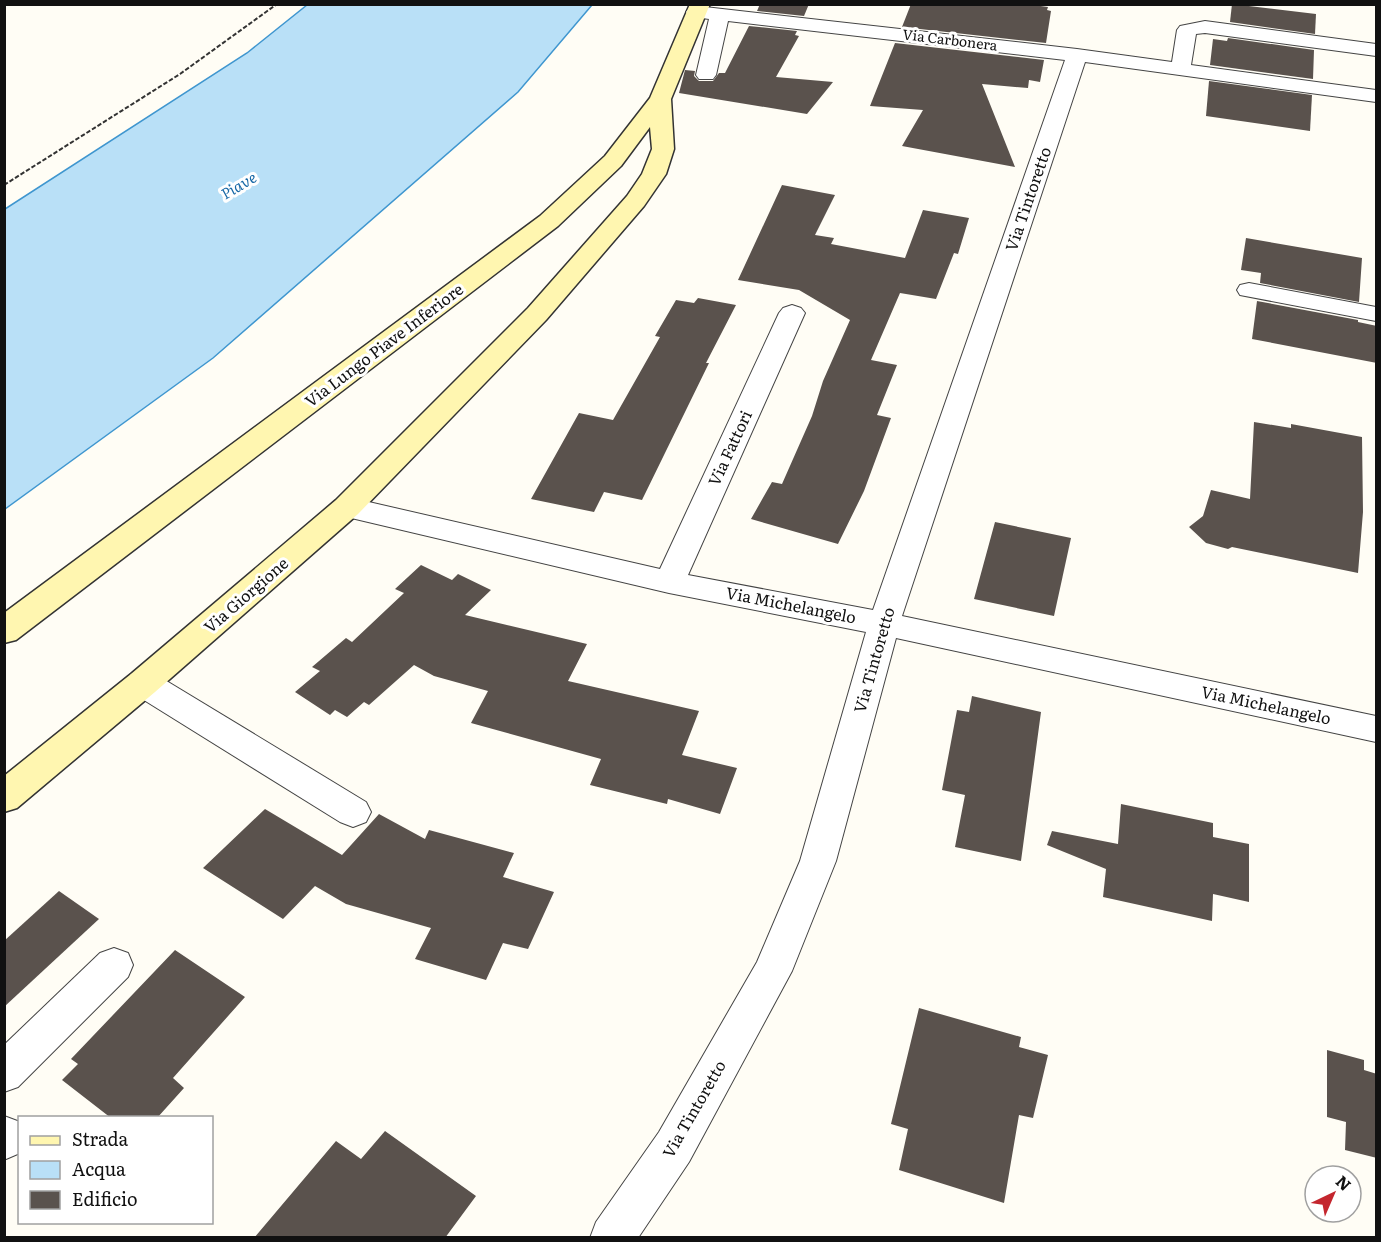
<svg xmlns="http://www.w3.org/2000/svg" width="1381" height="1242" viewBox="0 0 1381 1242" font-family="Literata,serif">
	<style>
		.water { fill: #b9e0f7; stroke: #3f96cf; stroke-width: 1.5 }
		.building { fill: #5a524d }
		.lines { fill: none; stroke-linecap: round; stroke-linejoin: round }
		.street-casing { stroke: #444; stroke-width: 2 }
		.secondary-casing { stroke: #333; stroke-width: 3 }
		.path { stroke: #333; stroke-width: 2; stroke-dasharray: 4.5 2; stroke-linecap: butt }
		.street { fill: #fff; fill-rule: evenodd }
		.secondary { fill: #fff6b0; fill-rule: evenodd }
		.labels { text-anchor: middle; stroke-width: 6; stroke-linejoin: round; paint-order: stroke }
		.far-street-label { font-size: 14px; fill: #111; stroke: #fff }
		.far-water-label { font-size: 15px; font-style: italic; fill: #1768a6; stroke: #fff }
		.street-label { font-size: 16px; fill: #111; stroke: #fff }
	</style>
	<rect width="100%" height="100%" fill="#fffdf5"/>
	<path class="water" d="M307,5H592L518,92L213,358L5,509V209L247,53Z"/>
	<g class="building">
		<path d="M760,4H809L804,16L757,11Z"/>
		<path d="M911,4H1026L1048,7L1047,10L1051,11L1046,43L902,27Z"/>
		<path d="M1232,4L1316,14L1315,34L1230,22Z"/>
		<path d="M749,26L797,31L795,35L799,36L776,77L833,82L807,114L679,93L685,70L695,71L694,76L699,81H713L719,73H725Z"/>
		<path d="M1228,38L1314,50L1313,79L1210,65L1213,39L1227,41Z"/>
		<path d="M895,43L1044,60L1040,82L1029,80L1028,88L982,84L1015,167L902,146L923,110L870,106Z"/>
		<path d="M1209,81L1312,95L1310,131L1206,116Z"/>
		<path d="M782,185L835,195L815,235L834,238L831,244L905,258L923,210L969,218L958,254L954,253L936,299L900,293L871,360L897,365L877,415L891,418L864,491L838,544L751,519L772,482L782,484L812,416L823,381L850,320L799,290L738,280Z"/>
		<path d="M1246,238L1362,258L1359,302L1260,283L1261,273L1241,270Z"/>
		<path d="M698,298L736,305L706,363H709L642,500L604,492L594,512L531,499L579,413L613,420L660,337L655,336L676,300L694,303Z"/>
		<path d="M1257,301L1358,320V322L1377,326V363L1252,339Z"/>
		<path d="M1254,422L1291,428V424L1362,437L1363,512L1358,573L1232,547L1228,549L1206,543L1189,527L1203,516L1211,490L1250,499Z"/>
		<path d="M995,522L1071,538L1054,616L974,599Z"/>
		<path d="M421,565L452,580L458,574L491,590L465,615L587,644L568,681L699,711L682,755L737,768L720,814L668,799L667,804L590,785L601,759L471,723L488,691L434,676L414,665L369,705L364,702L347,717L335,710L330,715L295,692L320,671L312,667L346,638L352,642L404,593L395,589Z"/>
		<path d="M972,696L1041,712L1021,861L955,847L965,795L942,790L957,710L969,712Z"/>
		<path d="M1121,804L1213,823V837L1249,844V902L1213,894L1212,921L1103,897L1106,869L1047,845L1052,831L1118,844Z"/>
		<path d="M265,809L342,855L379,814L425,839L429,830L514,853L503,877L554,892L528,949L503,943L486,980L415,959L431,928L346,904L315,886L283,919L203,868Z"/>
		<path d="M59,891L99,919L4,1007V941Z"/>
		<path d="M175,950L245,997L173,1078L184,1088L157,1118H111L62,1080L78,1064L71,1059Z"/>
		<path d="M919,1008L1021,1037L1019,1047L1048,1055L1033,1118L1019,1115L1004,1203L899,1170L908,1129L891,1124Z"/>
		<path d="M1327,1050L1364,1060V1070L1377,1074V1158L1345,1150L1346,1122L1327,1117Z"/>
		<path d="M385,1131L476,1196L445,1238H254L336,1141L361,1159Z"/>
	</g>
	<g class="lines">
		<defs>
			<g id="street">
				<path d="M696,6L1077,49L1172,62L1177,30L1180,26L1205,21L1376,44V56L1205,33L1196,34L1191,65L1376,90V102L1085,62L902,616L1376,716V742L896,638L836,861L792,971L689,1162L638,1238H590L596,1222L659,1132L757,962L800,861L866,632L669,593L347,517L337,514L332,507L337,500L347,497L660,569L779,313L783,308L792,305L801,308L805,313L688,575L873,610L1065,60L728,21L716,75L713,79H699L696,75L709,19L689,16L686,12L689,8Z"/>
				<path d="M1249,283L1376,307V321L1240,295L1237,290L1240,285Z"/>
				<path d="M143,671L155,674L366,802L371,812L366,822L353,827L340,822L131,692L127,683L131,674Z"/>
				<path d="M114,948L128,953L133,965L128,977L18,1087L4,1092V1045L100,953Z"/>
				<path d="M4,1116L20,1122V1153L6,1159Z"/>
			</g>
			<path id="secondary" d="M690,4H710L671,99L674,149L666,174L644,206L546,320L358,514L155,692L17,808L4,812V776L131,674L336,500L528,308L627,196L642,174L652,149L650,127L621,166L558,226L16,640L4,643V613L540,216L605,156L650,98Z"/>
		</defs>
		<use href="#street" class="street-casing"/>
		<use href="#secondary" class="secondary-casing"/>
		<path class="path" d="M4,185L180,74L277,4"/>
		<use href="#street" class="street"/>
		<use href="#secondary" class="secondary"/>
	</g>
	<g class="labels">
		<g class="far-street-label">
			<text transform="translate(950 40) rotate(7)" y="5">Via Carbonera</text>
		</g>
		<g class="far-water-label">
			<text transform="translate(239 186) rotate(-31)" y="5">Piave</text>
		</g>
		<g class="street-label">
			<text transform="translate(1028 199) rotate(-71)" y="6">Via Tintoretto</text>
			<text transform="translate(384 345) rotate(-37)" y="6">Via Lungo Piave Inferiore</text>
			<text transform="translate(730 448) rotate(-65)" y="6">Via Fattori</text>
			<text transform="translate(246 595) rotate(-41)" y="6">Via Giorgione</text>
			<text transform="translate(791 605) rotate(11)" y="6">Via Michelangelo</text>
			<text transform="translate(874 660) rotate(-74)" y="6">Via Tintoretto</text>
			<text transform="translate(1266 705) rotate(12)" y="6">Via Michelangelo</text>
			<text transform="translate(694 1109) rotate(-60)" y="6">Via Tintoretto</text>
		</g>
	</g>
	<rect width="1381" height="1242" fill="none" stroke="#111111" stroke-width="12"/>
	<rect x="18" y="1116" width="195" height="108" fill="#ffffff" stroke="#a0a0a0" stroke-width="1.5"/>
	<rect x="30" y="1136" width="30" height="9" fill="#fff6b0" stroke="#a0a0a0" stroke-width="1.5"/>
	<text x="72" y="1146" font-size="18" fill="#111111">Strada</text>
	<rect x="30" y="1161" width="30" height="18" fill="#b9e0f7" stroke="#a0a0a0" stroke-width="1.5"/>
	<text x="72" y="1176" font-size="18" fill="#111111">Acqua</text>
	<rect x="30" y="1191" width="30" height="18" fill="#5a524d" stroke="#a0a0a0" stroke-width="1.5"/>
	<text x="72" y="1206" font-size="18" fill="#111111">Edificio</text>
	<g transform="translate(1333 1194) rotate(44)"><circle r="28" fill="#ffffff" stroke="#a0a0a0" stroke-width="1.5"/>
	<path d="M0-4.5L10 22L0 15L-10 22Z" fill="#c4262e"/>
	<text y="-9" font-size="16" font-weight="bold" text-anchor="middle" fill="#111111">N</text>
	</g>
</svg>
